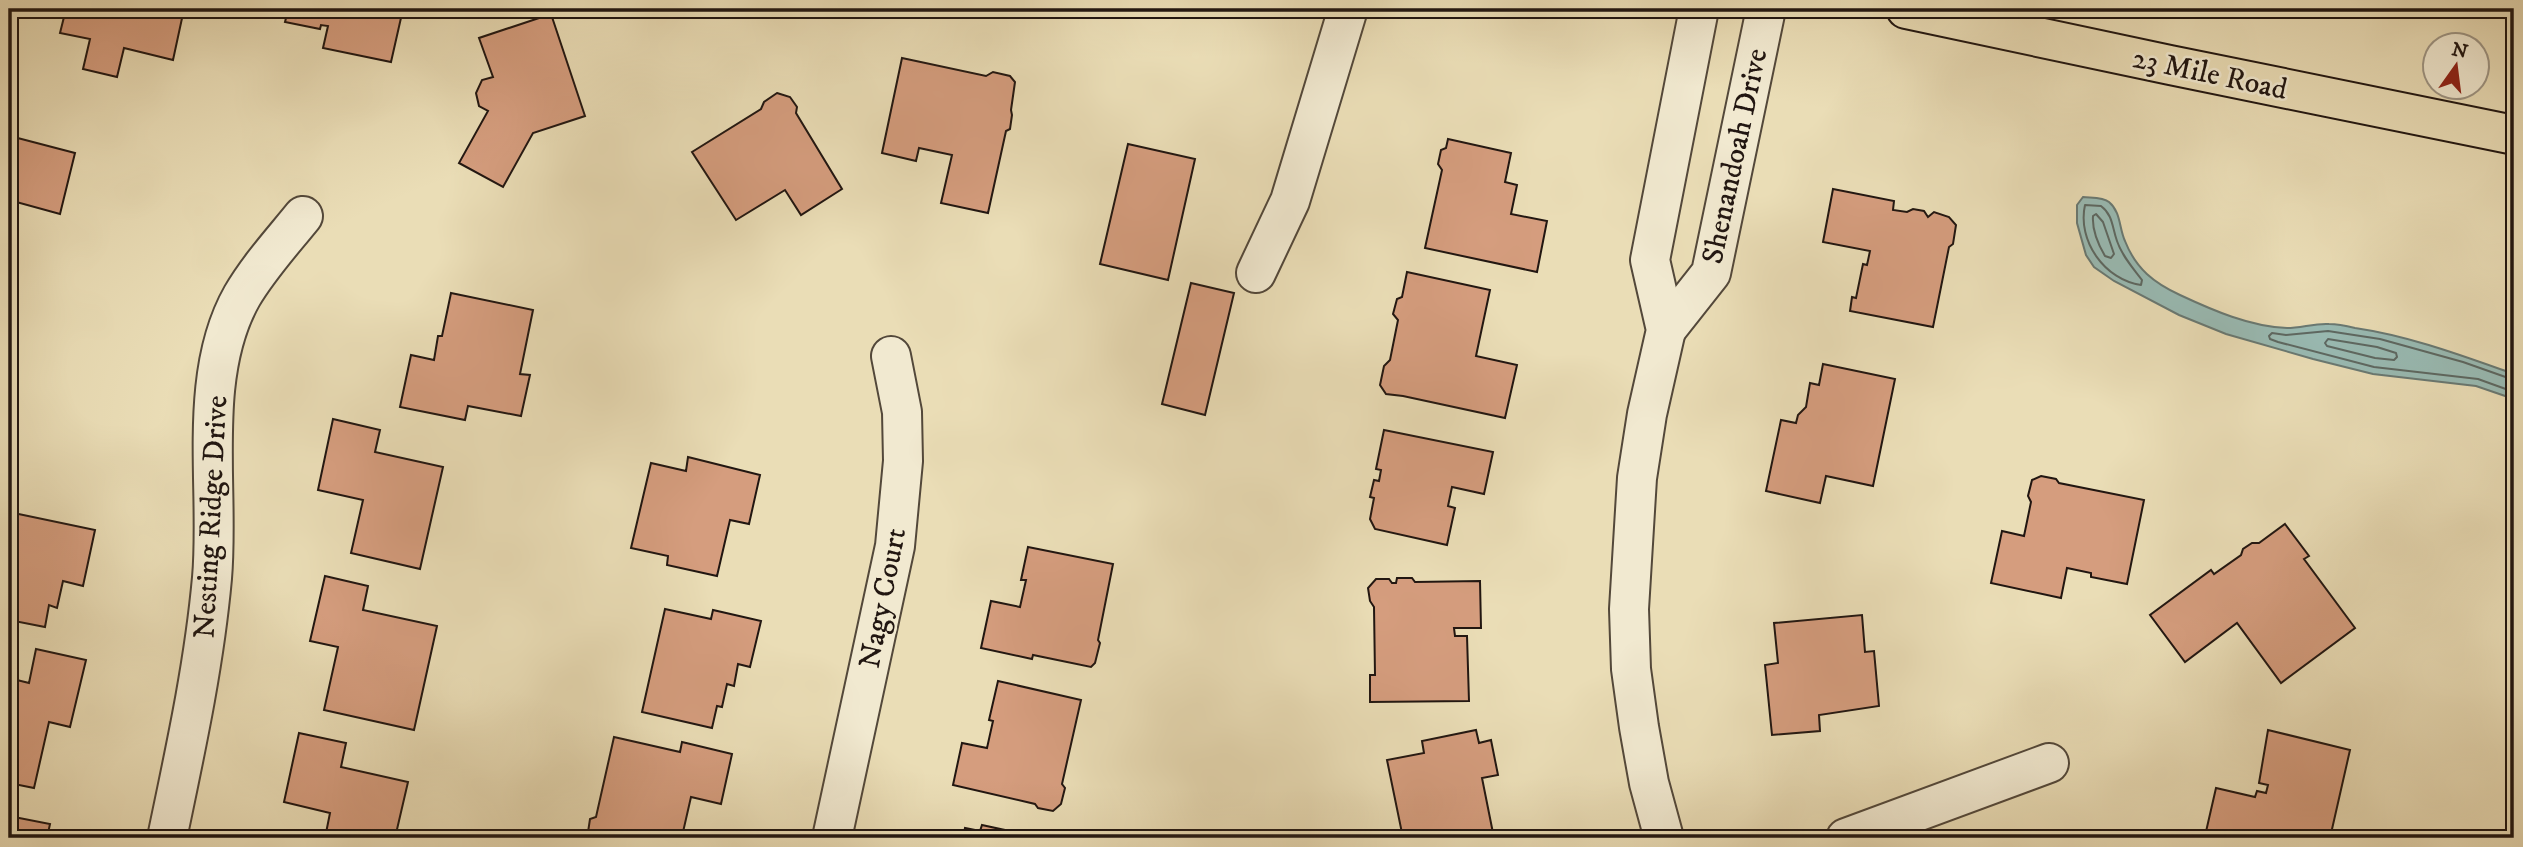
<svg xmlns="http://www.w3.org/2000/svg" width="2523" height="847" viewBox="0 0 2523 847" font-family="'IM FELL DW Pica',serif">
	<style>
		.water { fill: #99bbb4; stroke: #697973; stroke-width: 2 }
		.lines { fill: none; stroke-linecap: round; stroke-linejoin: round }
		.shore { stroke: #5d6862; stroke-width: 2 }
		.building { fill: #d59d7e; stroke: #211611; stroke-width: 2 }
		.minor-casing { stroke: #53483a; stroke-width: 42 }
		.major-casing { stroke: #211611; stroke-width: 42 }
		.minor { stroke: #f1e9d0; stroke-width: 38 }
		.major { stroke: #eaddb6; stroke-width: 38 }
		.labels { text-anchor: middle; stroke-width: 5; stroke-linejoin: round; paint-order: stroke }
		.street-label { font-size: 30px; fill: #211611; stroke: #f1e9d0 }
	</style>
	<rect width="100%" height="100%" fill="#eaddb6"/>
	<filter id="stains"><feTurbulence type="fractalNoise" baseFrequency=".00286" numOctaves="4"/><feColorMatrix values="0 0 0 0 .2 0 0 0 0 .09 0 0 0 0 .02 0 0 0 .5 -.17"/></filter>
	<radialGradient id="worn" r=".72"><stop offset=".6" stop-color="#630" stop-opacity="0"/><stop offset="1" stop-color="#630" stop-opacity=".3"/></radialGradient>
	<path class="water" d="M2083,197C2091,198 2103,197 2109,202C2121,212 2119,228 2125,241C2136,269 2154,283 2180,295C2212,310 2251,327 2287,328C2301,328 2315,323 2329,324C2338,324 2347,326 2355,328C2410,336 2463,356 2514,374V399L2476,386L2373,374L2313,359L2226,334L2179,315L2114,281L2094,267L2086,255L2077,223V205Z"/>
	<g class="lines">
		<g class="shore">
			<path d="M2085,205L2101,206C2113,215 2112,227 2117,241C2122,256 2133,268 2142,280L2141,285C2105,280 2077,241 2085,205Z"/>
			<path d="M2096,214L2103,222L2114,254L2111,258L2105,256C2098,244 2092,229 2093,216Z"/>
			<path d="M2328,339L2377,347L2396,353L2397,357L2394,360L2375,358L2327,346L2325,343Z"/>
			<path d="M2514,380L2463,362L2380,339L2328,331L2286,335L2272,333L2269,336L2270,339L2278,342L2374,367L2478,379L2514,392"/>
		</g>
	</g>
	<g class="building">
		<path d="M66,9H184L173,60L124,48L117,77L83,69L90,39L60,33Z"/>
		<path d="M259,9H403L391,62L323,48L328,26L321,25L320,29L285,22L286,18L258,12Z"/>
		<path d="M551,14L585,116L533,133L503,187L459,163L488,111L479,106L476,93L482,80L493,77L479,38Z"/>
		<path d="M902,58L986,76L993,72L1010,76L1015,82L1011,110L1012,115L1010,129L1006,131L988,213L941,203L952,155L919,148L916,161L882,153Z"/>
		<path d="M777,93L790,97L797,107L796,113L842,189L801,215L785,190L736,220L692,152L761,109L764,102Z"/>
		<path d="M10,136L75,153L60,214L9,200Z"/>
		<path d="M1448,139L1511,153L1505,182L1517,185L1511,214L1547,221L1537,272L1425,248L1442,170L1438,164L1441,150L1446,148Z"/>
		<path d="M1128,144L1195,159L1168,280L1100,264Z"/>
		<path d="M1833,189L1894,201L1893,210L1907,212L1913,209L1924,211L1928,217L1934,212L1949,217L1956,225L1953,244L1949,247L1933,327L1850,311L1852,297L1856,298L1863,264L1867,265L1870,251L1823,242Z"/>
		<path d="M1407,272L1490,290L1476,356L1517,365L1505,418L1403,396L1386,394L1380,385L1384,366L1390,360L1398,320L1393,314L1397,299L1402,297Z"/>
		<path d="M1191,283L1234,293L1205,415L1162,404Z"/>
		<path d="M451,293L533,310L520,374L530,375L521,416L468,406L465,420L400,407L411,355L434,360L438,336H442Z"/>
		<path d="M1823,364L1895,379L1873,486L1826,476L1820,503L1766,491L1781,420L1796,423L1798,415L1806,407L1810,383L1819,385Z"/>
		<path d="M333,419L380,430L375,452L443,467L420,569L351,553L363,500L318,490Z"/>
		<path d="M1384,430L1493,452L1484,494L1452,487L1448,506L1455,508L1447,545L1375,529L1370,519L1374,498L1370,497L1374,480L1379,481L1381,470L1376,469Z"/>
		<path d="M688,457L760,475L749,524L730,520L717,576L667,565L668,556L631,548L651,463L686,471Z"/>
		<path d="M2041,476L2056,479L2059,483L2144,500L2127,584L2091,577V573L2067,568L2061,598L1991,583L2002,531L2024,536L2031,502L2028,496L2032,480Z"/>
		<path d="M9,512L95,530L83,586L63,581L57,608L49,605L45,627L9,620Z"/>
		<path d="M2285,524L2309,556L2304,559L2355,628L2281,683L2237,623L2185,662L2150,615L2211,570L2214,574L2241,555L2243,549L2252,543H2259Z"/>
		<path d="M1028,547L1113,564L1098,640L1100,643L1095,663L1091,667L1033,655L1032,659L981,648L991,601L1020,607L1026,580H1021Z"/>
		<path d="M325,576L368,586L363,610L437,626L414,730L324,710L338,647L310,641Z"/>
		<path d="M1397,578H1412L1415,582L1480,581L1481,628H1454L1455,636H1467L1469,701L1370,702V675H1375L1374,607L1370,601L1368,588L1376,579H1389L1392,583H1396Z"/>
		<path d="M665,609L711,619L713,610L761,621L750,667L738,664L734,686L727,684L722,707L717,706L712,728L642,712Z"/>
		<path d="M1862,615L1865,652L1874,651L1879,706L1819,715L1820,731L1772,735L1765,665L1778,663L1774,623Z"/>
		<path d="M36,649L86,660L70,727L49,722L34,788L9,783V678L29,683Z"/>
		<path d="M998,681L1081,700L1062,784L1065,788L1061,804L1053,811L1038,808L1035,804L953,785L962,743L987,748L993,721L989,720Z"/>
		<path d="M1476,730L1479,743L1491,740L1498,775L1482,778L1494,838H1403L1387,760L1424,753L1422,741Z"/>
		<path d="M2268,730L2350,750L2330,838H2213L2205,836L2216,788L2255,797L2257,791L2266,793L2268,785L2259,783Z"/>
		<path d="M299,733L346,743L341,767L408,782L395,838H325L330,813L284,802Z"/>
		<path d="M614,737L680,752L682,742L732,754L721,804L691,797L683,832L686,833L685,838H591L588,832L590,819L596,817Z"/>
		<path d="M9,816L50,824L47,838H9Z"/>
		<path d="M982,825L1037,837V838H963L965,828L980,831Z"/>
	</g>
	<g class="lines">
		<defs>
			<g id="minor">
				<path d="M1256,273L1290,201L1348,9"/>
				<path d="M1666,330L1711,273L1766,9"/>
				<path d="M167,838C185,752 204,666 212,578C220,489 196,377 242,296C259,267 282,242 303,216"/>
				<path d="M832,838L895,546L903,461L902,412L891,356"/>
				<path d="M1664,838L1649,783L1639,727L1631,669L1629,609L1637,478L1647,414L1666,330L1650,260L1699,9"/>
				<path d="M1846,838L2049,763"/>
			</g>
			<path id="major" d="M1906,9L2170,65L2514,135"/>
		</defs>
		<use href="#minor" class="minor-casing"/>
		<use href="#major" class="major-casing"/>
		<use href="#minor" class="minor"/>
		<use href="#major" class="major"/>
	</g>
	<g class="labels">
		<g class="street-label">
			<text transform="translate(2210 73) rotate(12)" y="10">23 Mile Road</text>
			<text transform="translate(1734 156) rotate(-78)" y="10">Shenandoah Drive</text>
			<text transform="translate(210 517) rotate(-87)" y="10">Nesting Ridge Drive</text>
			<text transform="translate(882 598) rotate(-79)" y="10">Nagy Court</text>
		</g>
	</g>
	<rect width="2523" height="847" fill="none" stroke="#eaddb6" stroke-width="35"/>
	<rect x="10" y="10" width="2502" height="826" fill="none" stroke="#211611" stroke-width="3.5"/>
	<rect x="18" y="18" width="2488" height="812" fill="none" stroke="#211611" stroke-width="2"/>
	<g transform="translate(2456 66) rotate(14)"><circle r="33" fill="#f1e9d0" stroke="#9e9584" stroke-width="2"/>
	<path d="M0-5L12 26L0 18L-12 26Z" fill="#8f2418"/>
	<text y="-10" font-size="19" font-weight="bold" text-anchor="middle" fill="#211611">N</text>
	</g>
	<rect width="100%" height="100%" filter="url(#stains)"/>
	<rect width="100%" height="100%" fill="url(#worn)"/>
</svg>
